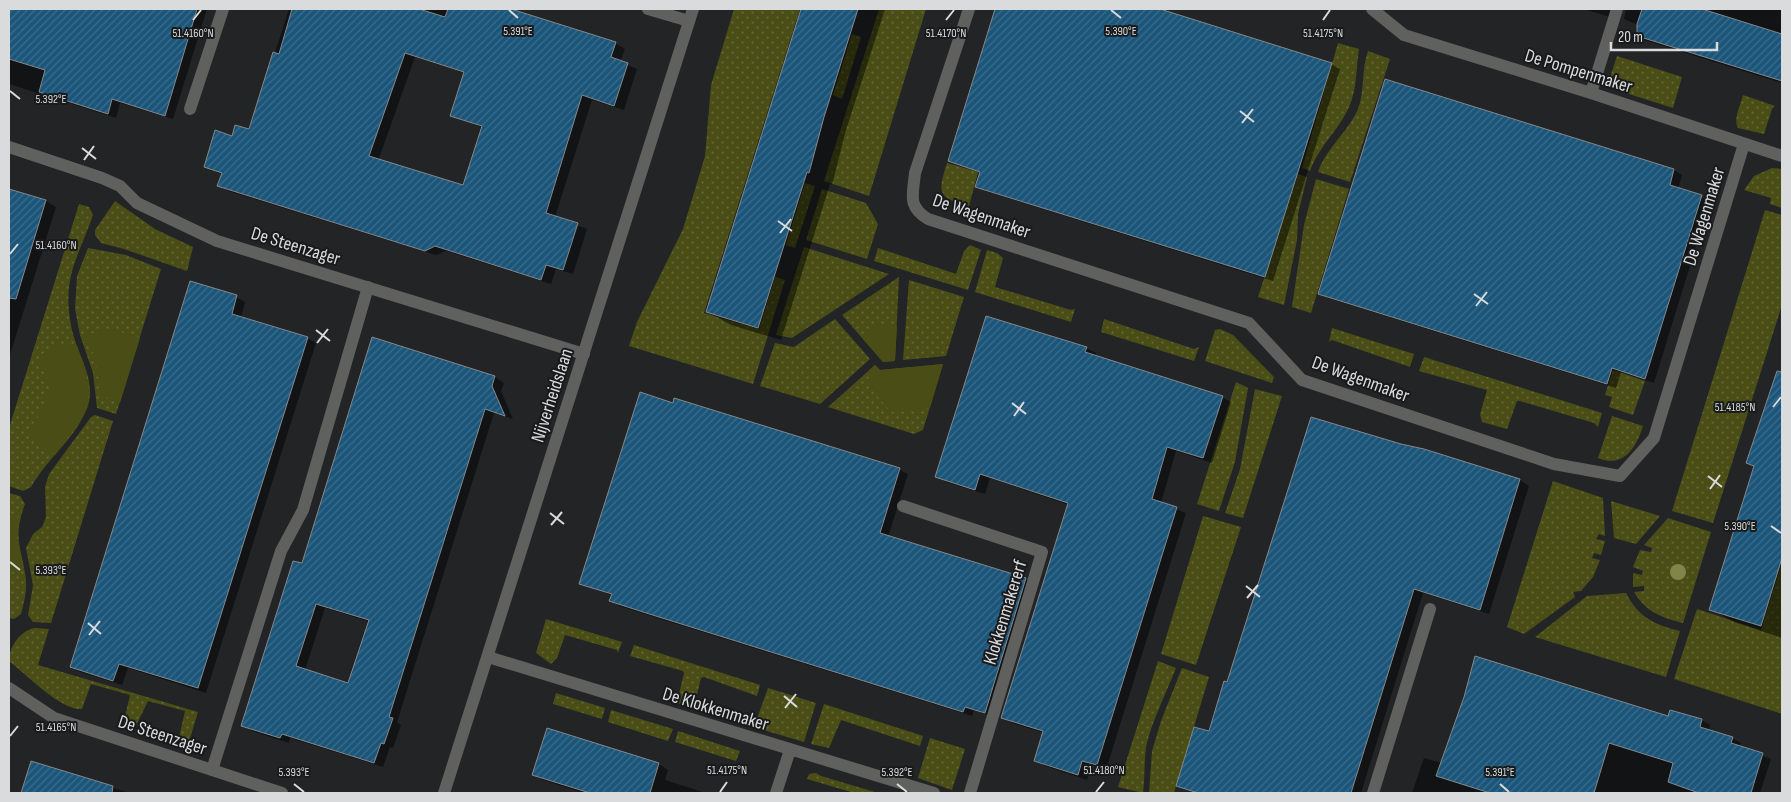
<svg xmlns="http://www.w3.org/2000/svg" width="1791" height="802" viewBox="0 0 1791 802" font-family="'Sofia Sans Condensed',sans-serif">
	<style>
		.grass { fill: url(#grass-dots) }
		.green { fill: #4a4e16 }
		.shadow { fill: #0007; fill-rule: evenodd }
		.building { fill: url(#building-hatch); stroke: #85888a; fill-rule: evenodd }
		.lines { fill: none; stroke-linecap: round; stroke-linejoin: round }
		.lane { stroke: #60605f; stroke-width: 12 }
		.street { stroke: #60605f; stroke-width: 12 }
		.tree { fill: #808549 }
		.ticks { fill: none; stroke: #d9dbdc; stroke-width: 2 }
		.labels { text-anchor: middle; stroke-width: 4; stroke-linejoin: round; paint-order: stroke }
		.street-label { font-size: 19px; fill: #d9dbdc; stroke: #181a1c }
		.ticks-label { font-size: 12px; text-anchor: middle; fill: #d9dbdc; stroke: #181a1c; stroke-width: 4; stroke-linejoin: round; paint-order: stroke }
	</style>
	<defs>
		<pattern id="grass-dots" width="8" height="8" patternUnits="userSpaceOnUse" patternTransform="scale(1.25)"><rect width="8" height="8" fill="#4a4e16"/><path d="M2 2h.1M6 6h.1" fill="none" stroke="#646737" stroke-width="1.8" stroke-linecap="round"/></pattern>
		<pattern id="building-hatch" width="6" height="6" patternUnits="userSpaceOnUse" patternTransform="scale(1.25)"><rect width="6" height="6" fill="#1b557a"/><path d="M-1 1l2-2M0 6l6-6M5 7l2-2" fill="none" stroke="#3c6d8c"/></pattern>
	</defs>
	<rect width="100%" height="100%" fill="#222426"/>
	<g class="grass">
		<path d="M734,9H800L704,313L759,329L775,277L785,280L753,384L629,346L637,322L683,229L705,156L711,85Z"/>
		<path d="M879,9H926L869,196L824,181Z"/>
		<path d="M852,34L861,37L842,99L833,95Z"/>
		<path d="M1338,43L1359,49C1356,68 1357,90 1349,107C1339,130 1319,146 1310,171L1302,168Z"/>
		<path d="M1368,51L1390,59L1350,182L1318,172C1327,147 1348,132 1358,109C1365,91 1361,70 1368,51Z"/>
		<path d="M1617,56L1682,77L1673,108L1607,87Z"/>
		<path d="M1743,95L1775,106L1772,109L1764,134L1738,128C1733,118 1741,104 1743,95Z"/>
		<path d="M947,163L978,172L969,206C938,198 937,193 947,163Z"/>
		<path d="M1772,168L1782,169V208L1770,204L1771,198L1744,190L1754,176Z"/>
		<path d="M1298,174L1307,177L1298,214L1297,240L1284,305L1258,297Z"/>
		<path d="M1316,179L1349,189L1311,313L1292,307L1304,225Z"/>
		<path d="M805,183L815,186L795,248L786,245Z"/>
		<path d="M822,189L866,203L878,224L867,259L806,240Z"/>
		<path d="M115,201L155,229L193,247L187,271L124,249L101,243L95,235V230Z"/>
		<path d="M79,204L89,207L93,215C78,258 62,277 71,325C75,351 95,376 89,402C80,435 47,458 31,487L23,491L9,486V428Z"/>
		<path d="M1765,210L1782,215V305L1713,523L1672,511Z"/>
		<path d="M970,245L981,250L968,290L874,261L878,248L956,274L964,251Z"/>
		<path d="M804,247L889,274L792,338L776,335Z"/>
		<path d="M88,248L126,255L161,269L116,414L97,408L93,373L80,335L75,309L77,276Z"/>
		<path d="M987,250L997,253L1003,258L995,287L1071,310L1075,309L1071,322L975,292Z"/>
		<path d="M899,277L895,361L883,362L842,315Z"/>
		<path d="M909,280L964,297L946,356L903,360Z"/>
		<path d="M835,319L870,359L820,404L760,386L775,343L794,347Z"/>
		<path d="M1104,319L1194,349L1199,347L1194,361L1101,332Z"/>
		<path d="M1332,328L1414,354L1410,367L1332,340L1329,342Z"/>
		<path d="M1220,329L1233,335L1274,377L1272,383L1205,361L1215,330Z"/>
		<path d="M1424,357L1602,413L1598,427L1594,423L1520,401H1517L1507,429L1482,422L1480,414L1487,390L1419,371Z"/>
		<path d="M943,364L923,430L914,434L828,407L875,365L880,370Z"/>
		<path d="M1613,370L1645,381L1633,415L1609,407L1612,397L1605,395Z"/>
		<path d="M1236,382L1248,388L1235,462L1219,511L1197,504Z"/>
		<path d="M1255,389L1282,396L1243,518L1225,513L1240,469Z"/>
		<path d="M95,415L113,421L51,623L33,622L28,615L33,585L26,548L33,534L42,527L46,517L45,487L49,474L91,417Z"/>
		<path d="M1612,416L1643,426C1637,446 1624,469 1598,458Z"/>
		<path d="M1553,481L1603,498L1605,536L1599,534L1596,539L1605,541L1601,555L1594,553L1592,558L1600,560L1593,577L1581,591L1573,592L1575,597L1524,634L1507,627Z"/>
		<path d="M9,493L20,496L25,504C12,539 22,547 26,580C27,591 24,603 21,614L14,619L9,618Z"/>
		<path d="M1611,501L1660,516L1636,544L1614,538Z"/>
		<path d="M1203,516L1241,527L1196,665L1161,654Z"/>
		<path d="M1668,518L1711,532L1683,623C1660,617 1646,612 1634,592L1644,591V586L1633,587V573L1642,575L1643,571L1633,567L1640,550L1651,552L1652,548L1644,545Z"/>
		<path d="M1782,562V714L1674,679L1697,609L1761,630Z"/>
		<path d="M1626,593C1638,617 1655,625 1680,631L1666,677L1535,637L1587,596Z"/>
		<path d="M546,619L622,642L618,653L617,650L565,635L557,658L551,664L536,653Z"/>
		<path d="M34,628L49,629L38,665L198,712L188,745L182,743L179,738L185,711L148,701L135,728L125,724L124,721L130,695L91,684L82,709C61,711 26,674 9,661C9,647 20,631 34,628Z"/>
		<path d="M634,645L760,685L757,696L704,677L701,678L695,703L688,707L677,703L684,673L683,671L630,656Z"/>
		<path d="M1158,661L1176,668C1166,694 1152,720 1146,747C1144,762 1145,778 1143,793L1118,787Z"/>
		<path d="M1182,668L1209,677L1174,793H1149L1152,751L1161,721Z"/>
		<path d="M768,688L816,703L804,742L754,727Z"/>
		<path d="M556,693L605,708L602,719L553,704Z"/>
		<path d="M824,704L923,736L920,746L841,720L829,748L811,744Z"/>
		<path d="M611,710L673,729L668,741L608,722Z"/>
		<path d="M678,731L740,751L736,761L675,742Z"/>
		<path d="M930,738L965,749L952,790L918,778Z"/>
		<path d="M816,773L821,776L878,793H854L807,779L809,774Z"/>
	</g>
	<g class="green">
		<path d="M887,324L897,326L895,361L883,362L863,339L874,326Z"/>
		<path d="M113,330L140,338L120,403L101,395L95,356L80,335Z"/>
		<path d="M50,346H77C98,404 90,408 55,455L29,437L51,387L40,362Z"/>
		<path d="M943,364L930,408L891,412L870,388L868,371L875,365L880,370Z"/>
		<path d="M9,514L19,518L17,540L24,569L9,573Z"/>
	</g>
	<g class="shadow">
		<path d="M43,9H207L173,119L120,103L116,118L9,84V24L36,32Z"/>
		<path d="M289,9H507L615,43L625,49L620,62L637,69L624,110L592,100L555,217L587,229L573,274L556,269L551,284L446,251L436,255L228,191L219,186L223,175L206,167L233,137L250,131ZM415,57L465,73L452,115L483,128L464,187L378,161Z"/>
		<path d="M803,9H885L846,130L832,185L830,184L781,340L731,325L708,312Z"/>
		<path d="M996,9H1156L1331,64L1340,69L1273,281L985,191L976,186L981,173L949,160Z"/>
		<path d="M1584,9H1620L1616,19Z"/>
		<path d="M1626,9H1782V83L1644,40L1635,34L1638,25L1624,19Z"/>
		<path d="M1385,80L1674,170L1682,175L1678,189L1710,201L1654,383L1621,372L1616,388L1328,298L1319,293Z"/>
		<path d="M9,190L46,201L56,207L9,358Z"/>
		<path d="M236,297L245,302L241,318L307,338L316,343L206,693L128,668L122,685L80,672L71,667Z"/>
		<path d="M373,338L495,377L504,383L501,391L513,419L494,413L397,722L401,725L393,748L390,747L383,767L290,738L289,743L252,731L243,726L302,565ZM325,608L370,622L349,684L305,670Z"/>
		<path d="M1086,348L1096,353L1095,357L1222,397L1231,402L1212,463L1176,451L1161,503L1186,513L1106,770L1091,765L1087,780L1045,766L1036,761L1044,733L1012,723L1002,717L1069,505L990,478L985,494L946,482L936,476Z"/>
		<path d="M1776,374L1782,375V638L1734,622L1711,609L1755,467L1748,462Z"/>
		<path d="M675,400L900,470L908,474L888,537L1025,579L1034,584L994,717L974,710L972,716L619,606L611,601L613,596L581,583Z"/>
		<path d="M1400,446L1424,450L1520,480L1529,486L1489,614L1423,593L1361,793H1194L1177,786L1210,733L1228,684Z"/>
		<path d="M1476,658L1669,718L1701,720L1710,725L1709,731L1732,738L1741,743L1740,747L1771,759L1760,793H1412L1424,758L1442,763Z"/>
		<path d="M547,730L659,764L668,770L665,780L706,793H584L543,780L533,775Z"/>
		<path d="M31,763L130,793H22Z"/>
	</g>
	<g class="building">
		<path d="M9,9H197L165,116L112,99L108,114L39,92L45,70L9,59Z"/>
		<path d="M292,9H419L445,17L448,9H511L616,42L611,57L628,63L614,106L582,95L546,213L578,223L563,270L546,265L541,280L435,246L425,251L217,186L222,173L204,167L215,130L232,136L235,125L249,129L273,52L279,54ZM405,53L464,72L450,116L482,126L463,185L369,156Z"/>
		<path d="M801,9H858L824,117L809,173L807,172L758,328L706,312Z"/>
		<path d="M995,9H1160L1332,63L1265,277L975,187L980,172L948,161Z"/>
		<path d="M1642,9H1702L1782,34V81L1637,36V24Z"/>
		<path d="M1385,79L1674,169L1670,185L1702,195L1645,379L1612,368L1607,384L1318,294Z"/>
		<path d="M9,189L46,200L16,299L9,298Z"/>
		<path d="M190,281L237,295L232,314L308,337L198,688L119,664L113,681L70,667Z"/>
		<path d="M986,316L1087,347L1085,352L1223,396L1203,458L1167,447L1152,499L1177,507L1097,765L1082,761L1078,775L1034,761L1043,731L1001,718L1068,503L980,474L975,490L935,477Z"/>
		<path d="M372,337L495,376L492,386L505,416L485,409L389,717L393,718L384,744L381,743L374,763L282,734L280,738L241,726L293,561L302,563ZM316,604L369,620L348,683L296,666Z"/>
		<path d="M1777,371L1782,372V558L1761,626L1709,610L1754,466L1746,463Z"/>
		<path d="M640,392L673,403L674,398L900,468L880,533L1026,578L985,713L965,707L963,712L643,612L609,601L612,594L579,584Z"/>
		<path d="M1311,417L1401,444L1424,449L1520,479L1480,610L1414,589L1351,793H1198L1176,786L1194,727L1209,731L1224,681L1227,682Z"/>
		<path d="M1475,656L1668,716L1670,710L1702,719L1700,727L1733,737L1731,743L1763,753L1751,793H1699L1668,782L1673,763L1609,743L1594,793H1490L1436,776L1464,697Z"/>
		<path d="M547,728L659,763L650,793H590L532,775Z"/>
		<path d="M31,761L113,786L112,793H21Z"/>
	</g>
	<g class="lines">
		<g class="lane">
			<path d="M1591,93L1617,9"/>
			<path d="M190,109L223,9"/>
			<path d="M903,506L1042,552L970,793"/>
			<path d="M212,770L281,551L303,510L368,287"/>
			<path d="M1373,793L1430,609"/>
		</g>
		<g class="street">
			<path d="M648,9L689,21"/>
			<path d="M969,9L915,173C913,195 907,206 928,219L1249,323L1302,380L1554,464L1620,476L1654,438L1744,144"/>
			<path d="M1372,9L1404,35L1591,93L1782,156"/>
			<path d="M9,147L102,178L120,186L137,203L217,241L584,354"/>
			<path d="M488,657L934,793"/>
			<path d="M9,688L54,718L282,793"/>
			<path d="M444,793L693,9"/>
			<path d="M776,793L790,750"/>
		</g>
	</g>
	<circle class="tree" cx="1678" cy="572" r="8"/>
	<path class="ticks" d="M509,10L518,18M1111,10L1121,18M193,20L201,10M946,20L954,10M1323,20L1330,10M10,91L20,99M1240,111L1254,122M1242,123L1253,109M82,148L96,159M84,160L94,146M778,221L792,231M780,233L791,219M10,254L18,244M1474,294L1488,304M1476,306L1487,292M316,330L330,341M317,343L328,329M1012,403L1026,414M1773,407L1781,397M1014,416L1024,402M1708,476L1722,487M1710,489L1720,475M550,513L564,524M551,525L562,512M1771,526L1781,533M10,562L20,570M1246,586L1260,597M1247,598L1258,585M88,623L101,634M89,635L100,621M784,696L797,707M785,708L796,694M10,736L18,726M294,784L304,792M897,784L907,792M1500,784L1509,792M720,792L727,782M1096,792L1104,782"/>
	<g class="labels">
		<g class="street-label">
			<text transform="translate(1579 70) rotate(17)" y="7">De Pompenmaker</text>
			<text transform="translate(982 215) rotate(19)" y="7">De Wagenmaker</text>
			<text transform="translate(1703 216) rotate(-73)" y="7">De Wagenmaker</text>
			<text transform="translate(296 245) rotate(17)" y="7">De Steenzager</text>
			<text transform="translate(1361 378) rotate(20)" y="7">De Wagenmaker</text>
			<text transform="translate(551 395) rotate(-72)" y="7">Nijverheidslaan</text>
			<text transform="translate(1004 612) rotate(-73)" y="7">Klokkenmakererf</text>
			<text transform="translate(716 708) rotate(17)" y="7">De Klokkenmaker</text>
			<text transform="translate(163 734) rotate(18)" y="7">De Steenzager</text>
		</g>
	</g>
	<g class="ticks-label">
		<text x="518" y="35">5.391°E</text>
		<text x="1121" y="35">5.390°E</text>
		<text x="1323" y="37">51.4175°N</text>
		<text x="193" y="37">51.4160°N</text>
		<text x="946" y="37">51.4170°N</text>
		<text x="51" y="103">5.392°E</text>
		<text x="56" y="249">51.4160°N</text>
		<text x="1735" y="411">51.4185°N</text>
		<text x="1740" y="530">5.390°E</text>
		<text x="51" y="574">5.393°E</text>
		<text x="56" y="731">51.4165°N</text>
		<text x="727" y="774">51.4175°N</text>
		<text x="1104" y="774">51.4180°N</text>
		<text x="294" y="776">5.393°E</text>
		<text x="897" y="776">5.392°E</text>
		<text x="1500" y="776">5.391°E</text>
	</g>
	<rect width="1791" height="802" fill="none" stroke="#d9dbdc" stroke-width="20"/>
	<path d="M1611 42v8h106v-8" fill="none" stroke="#d9dbdc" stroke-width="2.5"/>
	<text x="1618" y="42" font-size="15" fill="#d9dbdc" stroke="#181a1c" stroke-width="4" paint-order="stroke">20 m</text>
</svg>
